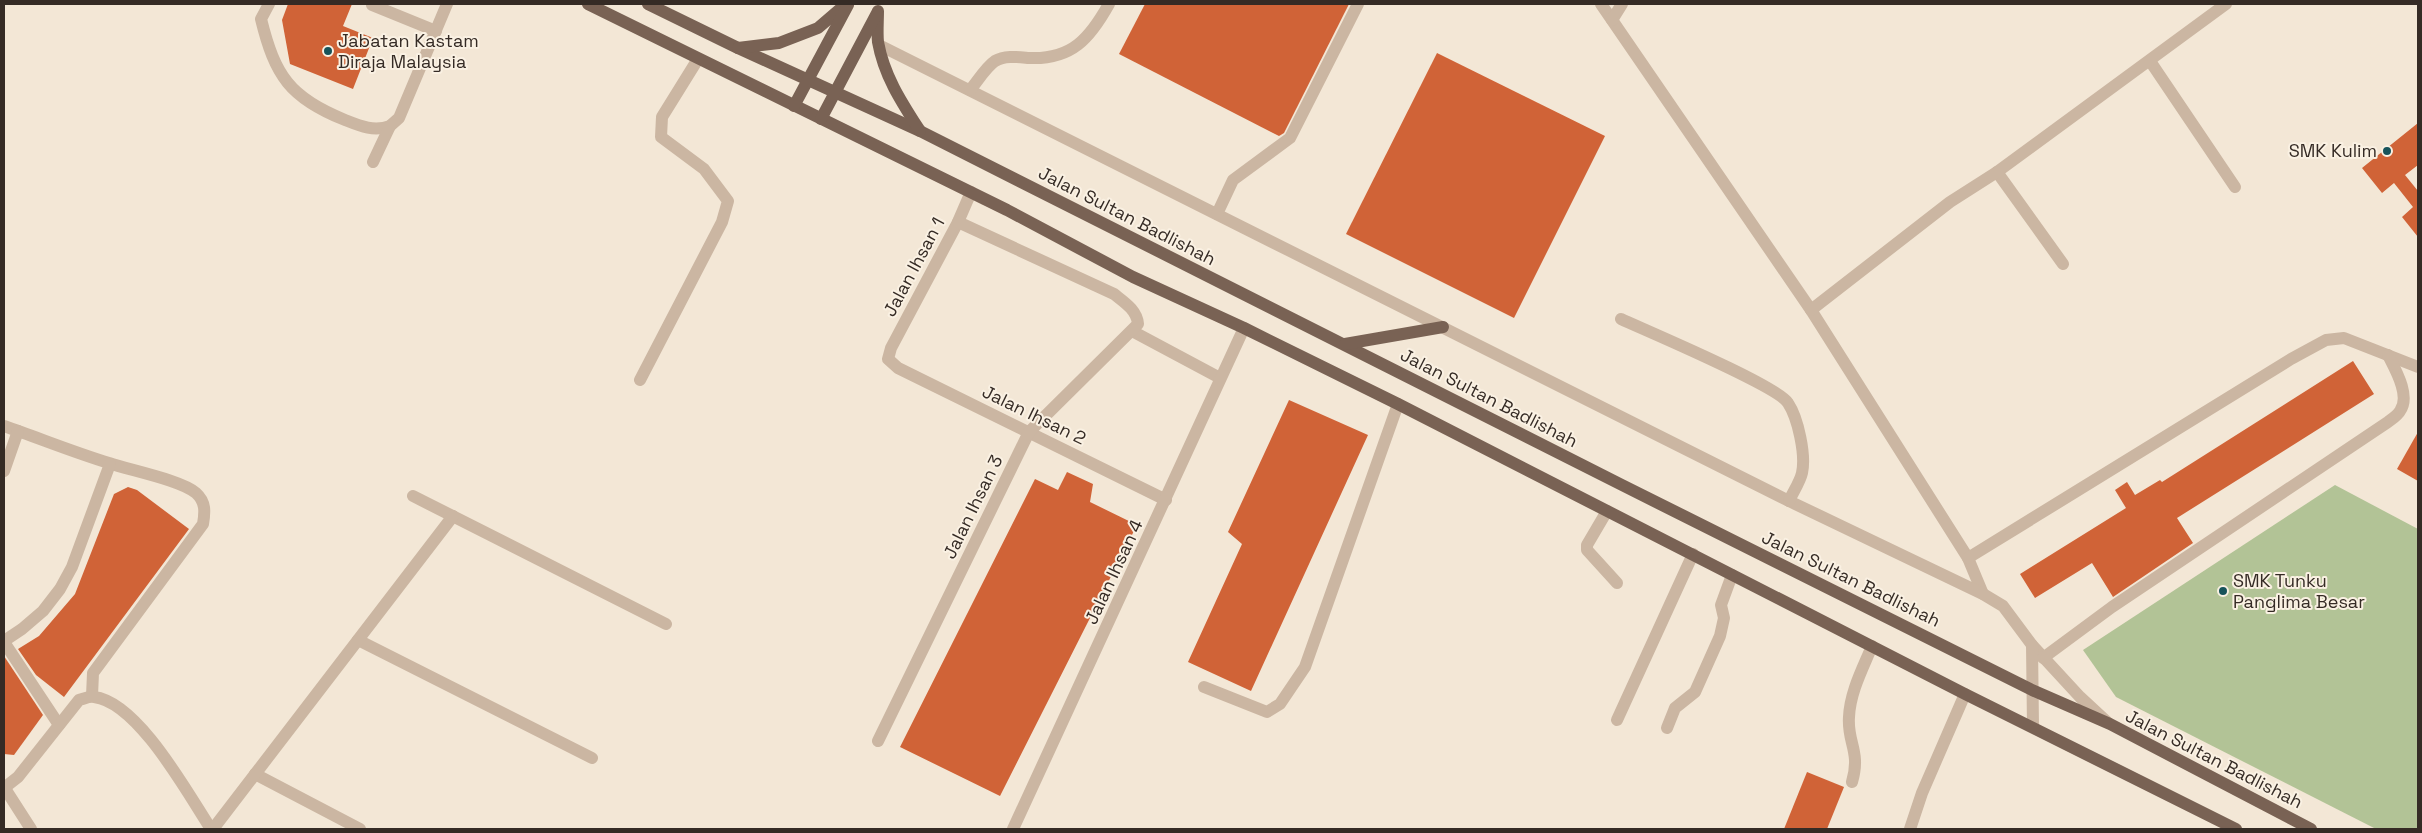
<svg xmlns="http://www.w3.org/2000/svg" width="2422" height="833" viewBox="0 0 2422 833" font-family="'Space Grotesk',sans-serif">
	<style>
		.pitch { fill: #b2c396 }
		.building { fill: #d06337 }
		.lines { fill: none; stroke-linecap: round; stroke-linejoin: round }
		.minor { stroke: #cbb6a2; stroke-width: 12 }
		.major { stroke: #796254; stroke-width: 12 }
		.poi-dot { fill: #17535a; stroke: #faf1e3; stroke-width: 2 }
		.labels { text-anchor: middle; stroke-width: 4; stroke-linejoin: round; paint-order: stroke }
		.poi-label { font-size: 18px; fill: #352b25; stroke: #faf1e3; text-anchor: start }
		.street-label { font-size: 18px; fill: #352b25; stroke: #faf1e3 }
	</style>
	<rect width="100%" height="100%" fill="#f3e7d6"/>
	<path class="pitch" d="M2335,485L2418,529V829H2376L2116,697L2083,650Z"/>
	<g class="building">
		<path d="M288,4H352L343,26L373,38L353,89L290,64L282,20Z"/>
		<path d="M1145,4H1349L1284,133L1279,136L1119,54Z"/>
		<path d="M1437,53L1605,136L1514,318L1346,234Z"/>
		<path d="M2418,123V165L2405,175L2418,191V237L2402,217L2413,207L2394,183L2382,193L2362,168Z"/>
		<path d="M2353,361L2374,394L2177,518L2193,543L2113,597L2092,563L2035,598L2020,574L2126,508L2115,490L2127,482L2135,495L2160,480L2162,482Z"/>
		<path d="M1289,400L1368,435L1251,691L1188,662L1242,544L1228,532Z"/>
		<path d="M2418,432V481L2397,469Z"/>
		<path d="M1067,472L1093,484L1090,502L1137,525L1000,796L900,747L1035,479L1058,490Z"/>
		<path d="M128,487L137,490L189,529L64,697L36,675L18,649L39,636L75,594L114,494Z"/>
		<path d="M4,656L43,715L14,755L4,754Z"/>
		<path d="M1807,772L1844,787L1827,829H1784Z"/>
	</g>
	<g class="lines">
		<g class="minor">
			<path d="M269,4L261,19C275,76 290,98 345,120C360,126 374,132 390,126"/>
			<path d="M1601,4L1811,310L1968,558L1983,594"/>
			<path d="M372,5L436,31"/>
			<path d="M1612,20L1622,4"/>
			<path d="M879,45L1789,501L1983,594L2003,606L2032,645L2080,697L2107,722"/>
			<path d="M2150,61L2235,187"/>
			<path d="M970,90C977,82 986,67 995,61C1005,55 1018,57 1029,58C1072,60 1090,38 1109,4"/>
			<path d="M373,162L390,126L399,118L447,4"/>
			<path d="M1997,172L2063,264"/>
			<path d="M971,192L958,222L891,348L888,359L898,368L1166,500"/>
			<path d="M1217,214L1233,180L1290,138L1358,4"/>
			<path d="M1811,310L1950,202L1997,172L2226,4"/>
			<path d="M1621,319C1647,331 1778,386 1788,403C1798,418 1806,455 1802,473C1800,482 1793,492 1789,501"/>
			<path d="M1132,331L1220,378"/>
			<path d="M640,380L722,222L728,201L704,169L661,137L662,117L698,59"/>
			<path d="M4,426C39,438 73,452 109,463C129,470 181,480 196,493C206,502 205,512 203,524L93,673L92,696"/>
			<path d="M4,471L18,431"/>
			<path d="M413,496L666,624"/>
			<path d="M1607,511L1587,545V550L1617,583"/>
			<path d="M1968,558L2291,359L2326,340L2344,338L2418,367"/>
			<path d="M358,640L592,758"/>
			<path d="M4,641L22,629L43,611L60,589L72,567L110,464"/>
			<path d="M4,642L59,725"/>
			<path d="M2032,645L2033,727"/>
			<path d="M2043,658L2112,607L2388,422C2392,419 2398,415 2400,411C2411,396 2395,369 2388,355"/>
			<path d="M1204,687L1267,712L1280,704L1305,667L1398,404"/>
			<path d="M1617,720L1693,554"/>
			<path d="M1667,728L1675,708L1695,692L1720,636L1724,618L1721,605L1732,575"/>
			<path d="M878,741L1029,432L1138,324C1137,310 1124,302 1114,294L958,222"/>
			<path d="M255,774L360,829"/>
			<path d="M1852,782C1861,751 1847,743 1849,717C1850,692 1863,668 1872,646"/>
			<path d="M4,787L31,829"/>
			<path d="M4,788L18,777L79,700C84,699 89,696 94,697C138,702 188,794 211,829"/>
			<path d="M213,829L453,516"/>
			<path d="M1013,829L1244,328"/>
			<path d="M1910,829L1922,793L1965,694"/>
		</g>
		<g class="major">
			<path d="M588,4L1007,210L1133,277L1244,328L1398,404L1965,694L2236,829"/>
			<path d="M648,4L738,48L920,131L1622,485L2032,690L2110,724L2311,829"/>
			<path d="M878,11C878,21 877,32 878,42C884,76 902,103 920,131"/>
			<path d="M738,48L779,43L818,28L846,4"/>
			<path d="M794,106L848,5"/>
			<path d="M821,119L877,13"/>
			<path d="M1345,344L1443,327"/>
		</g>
	</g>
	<g class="poi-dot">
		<circle cx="328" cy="51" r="5"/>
		<circle cx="2387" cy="151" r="5"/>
		<circle cx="2223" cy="591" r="5"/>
	</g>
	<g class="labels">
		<g class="poi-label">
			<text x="338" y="47">Jabatan Kastam<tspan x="338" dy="21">Diraja Malaysia</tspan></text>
			<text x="2377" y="157" text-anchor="end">SMK Kulim</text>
			<text x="2233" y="587">SMK Tunku<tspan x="2233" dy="21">Panglima Besar</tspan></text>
		</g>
		<g class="street-label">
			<text transform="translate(1127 216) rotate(27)" y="6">Jalan Sultan Badlishah</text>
			<text transform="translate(914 267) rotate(-62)" y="6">Jalan Ihsan 1</text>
			<text transform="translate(1489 398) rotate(27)" y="6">Jalan Sultan Badlishah</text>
			<text transform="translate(1034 415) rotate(26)" y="6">Jalan Ihsan 2</text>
			<text transform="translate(973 507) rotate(-64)" y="6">Jalan Ihsan 3</text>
			<text transform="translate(1114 572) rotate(-65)" y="6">Jalan Ihsan 4</text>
			<text transform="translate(1851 579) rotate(26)" y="6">Jalan Sultan Badlishah</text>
			<text transform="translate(2214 759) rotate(27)" y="6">Jalan Sultan Badlishah</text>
		</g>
	</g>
	<rect width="2422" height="833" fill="none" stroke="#352b25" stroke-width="10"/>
</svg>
